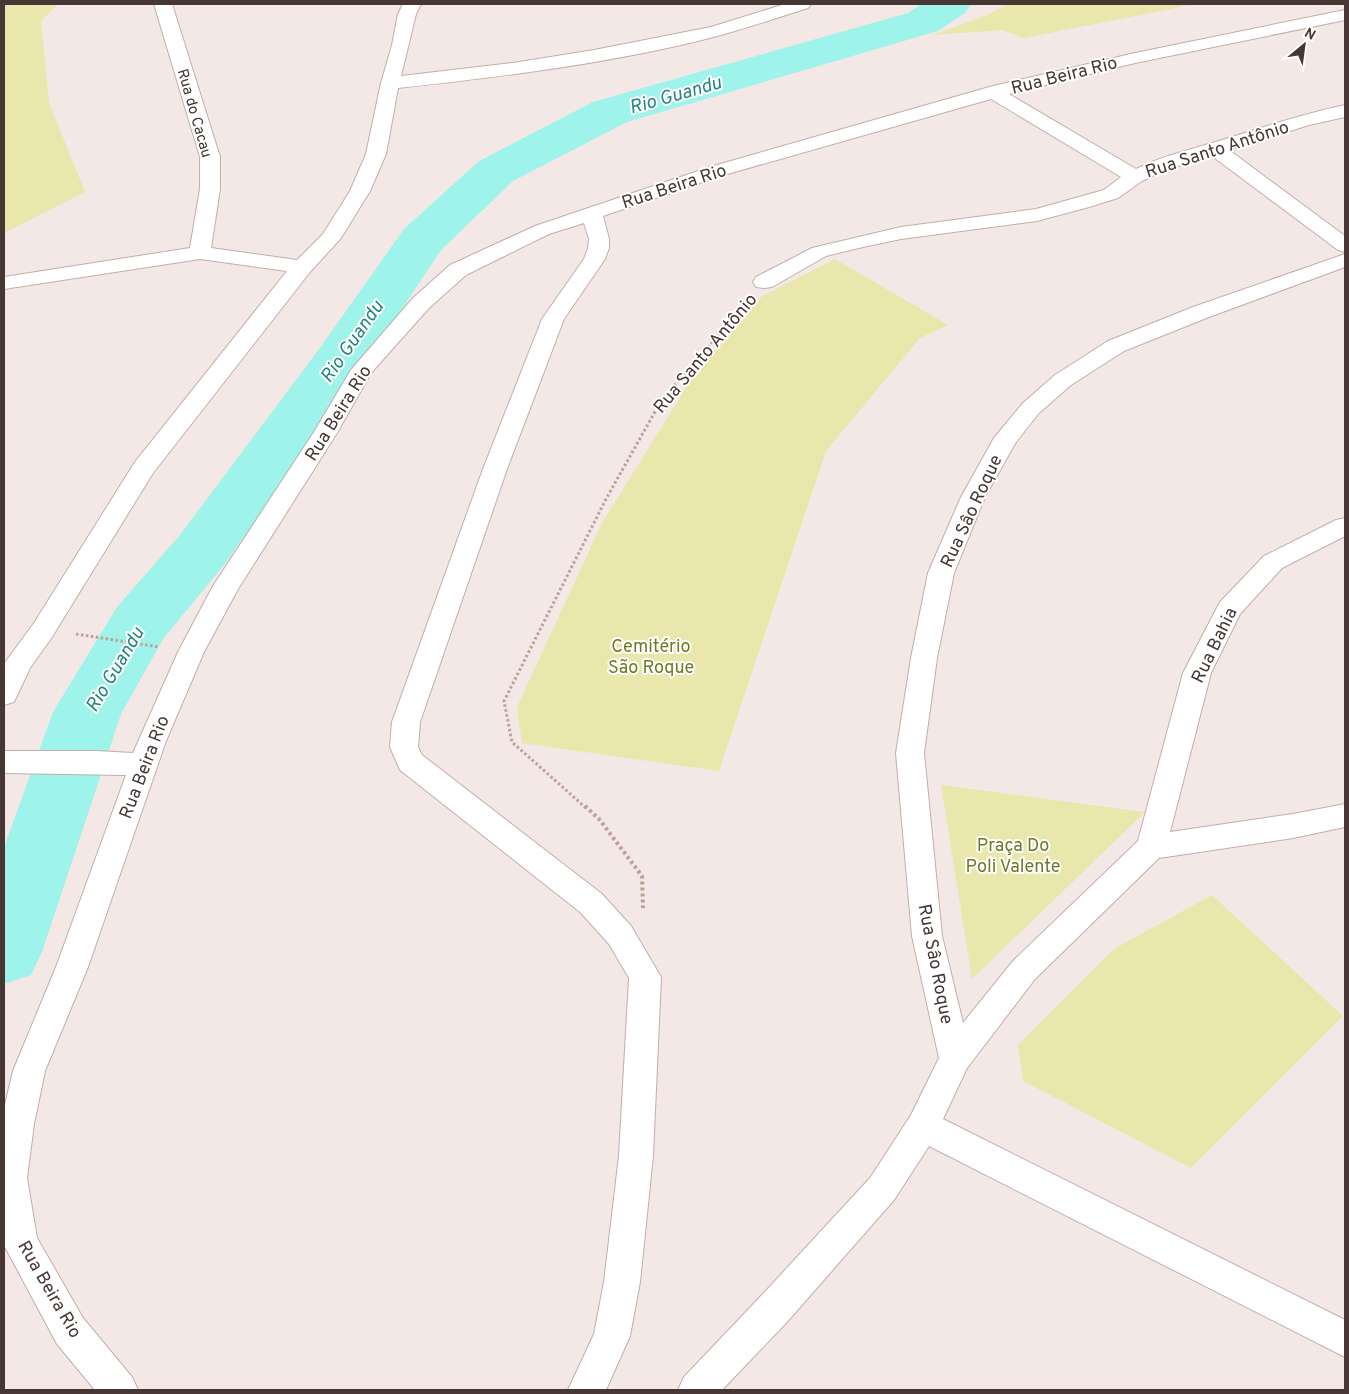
<svg xmlns="http://www.w3.org/2000/svg" width="1349" height="1394" viewBox="0 0 1349 1394" font-family="Overpass,sans-serif">
	<style>
		.green { fill: #e9e7ab }
		.lines { fill: none; stroke-linecap: round; stroke-linejoin: round }
		.river { fill: #9ef3eb; fill-rule: evenodd }
		.street-casing { stroke: #c2aeaa; stroke-width: 2 }
		.path-far2 { stroke: #c19e98; stroke-width: 2.5; stroke-dasharray: 2 2; stroke-linecap: butt }
		.path-far1 { stroke: #c19e98; stroke-width: 3; stroke-dasharray: 2.5 2.5; stroke-linecap: butt }
		.path { stroke: #c19e98; stroke-width: 4; stroke-dasharray: 3 3; stroke-linecap: butt }
		.street { fill: #fff; fill-rule: evenodd }
		.labels { text-anchor: middle; stroke-width: 4; stroke-linejoin: round; paint-order: stroke }
		.far-street-label { font-size: 15px; fill: #463634; stroke: #fff }
		.street-label { font-size: 18px; fill: #463634; stroke: #fff }
		.park-label { font-size: 18px; fill: #6f7a25; stroke: #fff }
		.water-label { font-size: 19px; font-style: italic; fill: #22847d; stroke: #fff }
	</style>
	<rect width="100%" height="100%" fill="#f3e8e5"/>
	<g class="green">
		<path d="M4,4H58L41,21L49,103L85,192L4,233Z"/>
		<path d="M1007,4H1195L1024,38L1002,30L932,35L988,15Z"/>
		<path d="M835,259L948,325L920,338L826,451L719,771L522,743L517,707L602,523L691,380L761,297Z"/>
		<path d="M941,785L1145,812L972,979Z"/>
		<path d="M1212,895L1343,1016L1191,1168L1023,1081L1018,1045L1114,949Z"/>
	</g>
	<g class="lines">
		<path class="river" d="M921,4H971L965,13L938,31L627,122L513,181L441,250L362,369L224,565L163,639L121,714L42,952L31,975L4,984V847L53,712L117,607L180,535L322,345L404,229L479,161L593,102L908,13Z"/>
		<defs>
			<g id="street">
				<path d="M154,4H172L220,157V189L211,248L297,260L323,234L350,191L366,154L381,83L392,45L398,14L403,4H421L416,14L401,76L513,63L594,50L711,27L785,4H811L808,8C779,17 750,27 721,35C616,63 506,76 398,88L386,154L370,191L341,238L310,272L153,473L52,637L30,668L14,702L4,705V664L34,623L135,462L287,271L200,259L4,289V277L190,248L200,189V157Z"/>
				<path d="M1345,10V20L1135,63L1009,94L1136,169C1162,156 1192,149 1219,141C1261,128 1302,114 1345,105V117L1309,125L1229,150L1345,236V252L1338,250L1212,156L1165,170L1142,181L1118,198L1089,207L1037,221L901,239L863,247L826,256L772,287L764,288L756,287L753,282L756,277L812,248L901,227L1036,209L1104,190L1121,177L991,99L724,175L603,216L609,239V248L605,259L564,319L507,469L420,722L418,747L422,755L602,894L631,926L661,977L653,1156L640,1282L630,1336L606,1390H568L594,1334L604,1282L619,1156L629,978L609,944L580,912L400,770L390,747L392,722L483,469L542,319L584,259L588,248L589,239L584,223L549,234L466,275L429,308L371,373L337,433L238,589L204,652L166,741L88,967L45,1071L34,1124L27,1178L37,1238L83,1318L132,1377L138,1390H95L57,1344L4,1245V1109L13,1071L56,967L126,775L4,773V751H97L133,753L178,652L213,586L314,432L351,370L413,298L450,265L535,226L710,167L993,86L1135,53Z"/>
				<path d="M1345,254V267L1209,317L1124,351L1071,385L1039,413L1016,442L985,497L954,573L937,658L924,753L942,936L963,1023L1013,961L1138,841L1183,673L1220,602L1264,556L1336,520L1345,518V536L1282,568L1240,614L1211,673L1170,832L1293,814L1345,804V827L1293,838L1159,858L1035,979L967,1068L943,1119L1345,1320V1357L929,1146L894,1200L787,1322L722,1390H678L684,1377L761,1296L870,1178L911,1115L939,1058L912,936L896,753L911,658L928,573L961,497L994,438L1023,403L1055,375L1108,341L1193,307Z"/>
			</g>
		</defs>
		<use href="#street" class="street-casing"/>
		<path class="path-far2" d="M703,353L747,302"/>
		<g class="path-far1">
			<path d="M76,634L159,647"/>
			<path d="M586,808L512,742L504,701L606,499L661,401L704,352"/>
		</g>
		<path class="path" d="M585,806L599,819L642,876L643,908"/>
		<use href="#street" class="street"/>
	</g>
	<g class="labels">
		<g class="far-street-label">
			<text transform="translate(195 113) rotate(74)" y="5">Rua do Cacau</text>
		</g>
		<g class="street-label">
			<text transform="translate(1064 75) rotate(-14)" y="6">Rua Beira Rio</text>
			<text transform="translate(1217 149) rotate(-18)" y="6">Rua Santo Antônio</text>
			<text transform="translate(674 186) rotate(-18)" y="6">Rua Beira Rio</text>
			<text transform="translate(705 353) rotate(-50)" y="6">Rua Santo Antônio</text>
			<text transform="translate(338 413) rotate(-58)" y="6">Rua Beira Rio</text>
			<text transform="translate(971 511) rotate(-65)" y="6">Rua Sâo Roque</text>
			<text transform="translate(1214 645) rotate(-64)" y="6">Rua Bahia</text>
			<text transform="translate(144 767) rotate(-69)" y="6">Rua Beira Rio</text>
			<text transform="translate(936 964) rotate(79)" y="6">Rua Sâo Roque</text>
			<text transform="translate(50 1289) rotate(60)" y="6">Rua Beira Rio</text>
		</g>
		<g class="park-label">
			<text x="651" y="652">Cemitério<tspan x="651" dy="21">São Roque</tspan></text>
			<text x="1013" y="851">Praça Do<tspan x="1013" dy="21">Poli Valente</tspan></text>
		</g>
		<g class="water-label">
			<text transform="translate(675 94) rotate(-16)" y="7">Rio Guandu</text>
			<text transform="translate(351 341) rotate(-55)" y="7">Rio Guandu</text>
			<text transform="translate(114 669) rotate(-59)" y="7">Rio Guandu</text>
		</g>
	</g>
	<rect width="1349" height="1394" fill="none" stroke="#463634" stroke-width="10"/>
	<g transform="translate(1304 45) rotate(29)" stroke="#ffffff" stroke-width="4" paint-order="stroke">
	<path d="M0-4L9 19L0 12L-9 19Z" fill="#463634"/>
	<text y="-8" font-size="14" font-weight="bold" text-anchor="middle" fill="#463634">N</text>
	</g>
</svg>
